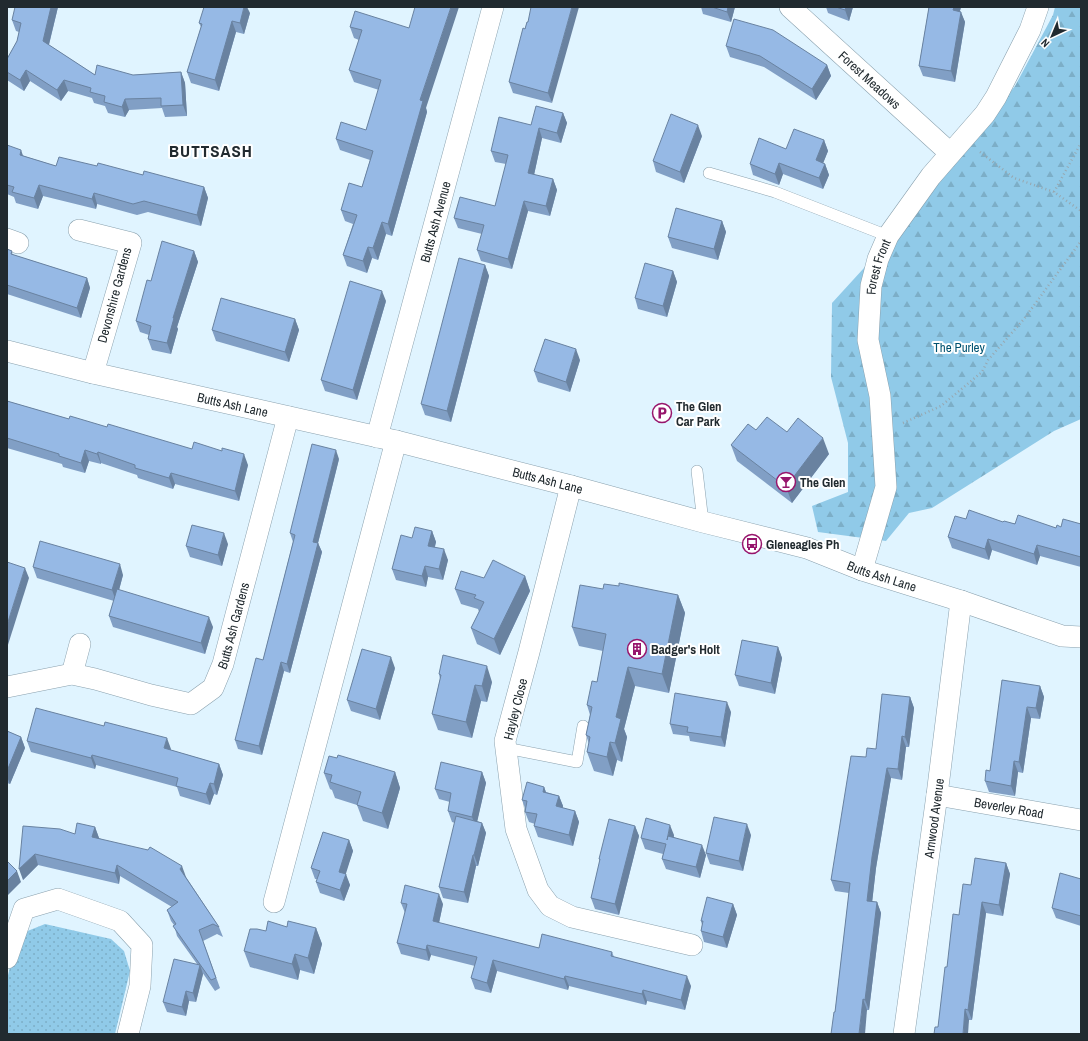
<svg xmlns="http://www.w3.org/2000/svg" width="1088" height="1041" viewBox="0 0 1088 1041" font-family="'Archivo Narrow',sans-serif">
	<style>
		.grass { fill: url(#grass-dots) }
		.forest { fill: url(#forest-firs) }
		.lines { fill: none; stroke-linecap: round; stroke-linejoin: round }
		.service-casing { stroke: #8aa1ae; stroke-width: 12 }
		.minor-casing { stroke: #8aa1ae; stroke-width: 22 }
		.path { stroke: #97a7af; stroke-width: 2.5; stroke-dasharray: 1 3; stroke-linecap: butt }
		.service { stroke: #fff; stroke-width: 11 }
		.minor { stroke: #fff; stroke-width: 21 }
		.wall { fill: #819fc5 }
		.shaded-wall { fill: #6982a0 }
		.building { fill: #96b9e5; stroke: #6982a0 }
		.labels { text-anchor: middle; stroke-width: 4; stroke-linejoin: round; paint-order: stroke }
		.street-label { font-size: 13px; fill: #212a2f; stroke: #fff }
		.park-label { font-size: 13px; fill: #015270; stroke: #fff }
		.poi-label { font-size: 13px; font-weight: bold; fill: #212a2f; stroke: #fff; text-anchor: start }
		.district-label { font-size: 17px; font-weight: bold; letter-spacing: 1px; fill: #212a2f; stroke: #fff }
	</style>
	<defs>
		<pattern id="grass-dots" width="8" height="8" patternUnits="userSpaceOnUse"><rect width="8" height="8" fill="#90cae8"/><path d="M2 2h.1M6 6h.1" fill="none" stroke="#7caec7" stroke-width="1.8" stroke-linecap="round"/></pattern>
		<pattern id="forest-firs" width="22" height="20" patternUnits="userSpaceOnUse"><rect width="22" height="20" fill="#90cae8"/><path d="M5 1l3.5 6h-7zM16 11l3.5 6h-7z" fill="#7caec7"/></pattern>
	</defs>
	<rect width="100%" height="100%" fill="#e0f4ff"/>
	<path class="grass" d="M45,924L111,939L124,951L130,971L115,1034H7V979L14,952L25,932Z"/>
	<path class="forest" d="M1055,7H1081V419L1054,431L932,508L909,513L886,541L818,532L812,506L848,492V443L831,377L832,303L916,211L1015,86L1053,15Z"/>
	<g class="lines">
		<defs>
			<g id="service">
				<path d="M709,173L775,192L888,236"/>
				<path d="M697,471L703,522"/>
				<path d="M506,748L577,762L583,726"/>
			</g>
			<g id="minor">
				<path id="s1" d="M790,7L950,153"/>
				<path d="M79,230L131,243L93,373"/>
				<path d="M7,239L18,243"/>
				<path id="s2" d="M7,351L93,373L396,441L571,486L703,522L807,548L862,570L961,601L1062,636L1081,637"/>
				<path id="s3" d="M377,437L493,7"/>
				<path d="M571,486L529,652L505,741L516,829L538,890L550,906L572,917L692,945"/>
				<path id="s4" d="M862,570L886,487L880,396L868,340L871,286L878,259L888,236L931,176L985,114L996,97L1030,30L1038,7"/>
				<path d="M72,674L80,644"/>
				<path id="s5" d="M7,687L72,674L95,679L151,695L191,704L213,688L223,664L288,417"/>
				<path id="s6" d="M937,795L1081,820"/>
				<path d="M274,902L396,441"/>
				<path d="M7,958L24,909L58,899L120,921L142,945L140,986L128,1034"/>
				<path id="s7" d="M904,1034L937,795L961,601"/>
			</g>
		</defs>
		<use href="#service" class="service-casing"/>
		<use href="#minor" class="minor-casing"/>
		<g class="path">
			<path d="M980,152L1014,178L1054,192L1081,211"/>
			<path d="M1054,192L1081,143"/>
			<path d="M903,423L941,406L982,372L988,360L1024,319L1081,241"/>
		</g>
		<use href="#service" class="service"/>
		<use href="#minor" class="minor"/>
	</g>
	<g class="wall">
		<path d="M58,7L49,45L95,75H133L181,72L185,83L187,116L165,117L162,108L129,110L125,117L108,113L105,106L94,103L92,98L68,91L61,101L30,81L24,91L7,80V59L17,41L19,32L16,31L12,20Z"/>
		<path d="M701,7H735L731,22L703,14Z"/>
		<path d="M826,7H853L849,21L828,13Z"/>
		<path d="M929,7H961L960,11L965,22L955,82L923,76L919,66Z"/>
		<path d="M250,13L244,34L236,32L219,91L191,83L187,72L201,27L199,23Z"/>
		<path d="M527,22L552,103L513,93L509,82Z"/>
		<path d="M350,27L409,28L426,108L427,112L392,236L386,234L378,260L372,258L367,273L347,266L343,255L353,224L345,221L341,210L362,187L370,160L340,150L336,139L366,130L379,90L354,82L349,70L359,40L354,38Z"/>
		<path d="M726,46L827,65L831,76L816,100L764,67L730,57Z"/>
		<path d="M563,113L567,123L561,143L542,138L534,175L553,179L557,190L550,216L528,211L512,269L481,261L477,250L482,234L458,228L454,218L495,206L506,164L495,162L491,151L531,125Z"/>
		<path d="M702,136L684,183L656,172L653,161Z"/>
		<path d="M824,140L828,151L823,163L825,164L829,175L823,189L783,174L779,185L753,175L750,164L786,149Z"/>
		<path d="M7,145L24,156L56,166H97L204,187L208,198L201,226L148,212L137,215L97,204L96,209L43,196L38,209L16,203L14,197L7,194Z"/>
		<path d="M722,221L726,232L718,260L672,248L668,237Z"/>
		<path d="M7,249L14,255L87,278L90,288L81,318L7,294Z"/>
		<path d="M194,251L198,262L177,327L178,329L171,354L152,350L148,339L149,335L140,332L136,321L151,281Z"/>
		<path d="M485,265L489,276L451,422L425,415L421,404Z"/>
		<path d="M673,271L677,282L667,317L638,309L635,298Z"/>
		<path d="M386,301L357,400L325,391L321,380Z"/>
		<path d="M295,319L299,330L289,362L216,341L212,330Z"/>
		<path d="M580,360L570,392L538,382L534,371Z"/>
		<path d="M7,401L69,419L192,449L248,465L239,501L175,484L173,489L138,478L137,475L101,463V464L89,461L85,473L63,467L62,464L7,448Z"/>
		<path d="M787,432L829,454L792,503L737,461L731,445Z"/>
		<path d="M339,459L318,543L322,552L290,673L284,671L262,755L238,749L235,740L263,660L293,542L290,533Z"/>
		<path d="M966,519L1003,522L1056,528L1061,527L1081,524V567L1040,556L1037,565L992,550L989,560L952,548L948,537Z"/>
		<path d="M432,531L436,542L435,547L448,560L443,580L428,577L426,587L396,580L392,569L412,538Z"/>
		<path d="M228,544L222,566L190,557L186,546Z"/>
		<path d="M33,567L123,575L119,590L213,627L205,654L113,627L109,616L114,601L37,578Z"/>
		<path d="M525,576L530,591L500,655L477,644L471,628L479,612L478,609L461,604L455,589Z"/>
		<path d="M619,586L678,595L685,613L669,693L635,686L624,729L627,737L622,762L617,760L613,776L594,771L587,752L589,744L586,735L590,715L587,705L597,682L603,651L579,646L572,627L603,589Z"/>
		<path d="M778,647L782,658L775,694L739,686L735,675Z"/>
		<path d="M395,668L380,720L351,711L347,700Z"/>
		<path d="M439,674L492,682L487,702L481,701L472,738L438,730L432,714L440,679Z"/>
		<path d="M1040,686L1044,697L1040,719L1031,718L1023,773L1018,772L1015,796L989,792L985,781Z"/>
		<path d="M910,697L914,708L909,747H906L902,780L891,778L876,868L872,902H877L881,913L869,1010L835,1012L849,893L835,891L831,880L866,757L876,749Z"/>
		<path d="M731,712L725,747L690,741L689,736L673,734L670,724Z"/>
		<path d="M7,731L21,737L25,748L10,784L7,783Z"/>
		<path d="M27,741L171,749V750L219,764L223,775L217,795L214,794L210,805L180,796L177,787L96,765L95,769L31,752Z"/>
		<path d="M337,758L395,772L400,788L388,829L363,821L357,805L335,798L332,790L330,789L324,773Z"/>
		<path d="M482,772L486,783L477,821L482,823L486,833L478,866H476L468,903L443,898L439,887L455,823L452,822L448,811L450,802L439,799L435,789Z"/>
		<path d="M544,787L546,792L559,796L563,806V808L575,811L579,822L573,846L538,837L534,826L535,824L529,822L525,812V808L522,800Z"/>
		<path d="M23,826L75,834L95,827L99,838L186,877L219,927L223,937L217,934L203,941L220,988L215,991L202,972L203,974L196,1002L189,1001L186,1016L167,1012L163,1002L197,964L177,936L174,925L171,921L167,910L172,907L120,876L119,884L38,865L23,880Z"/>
		<path d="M635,826L639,836L619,915L595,909L591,898L600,861L599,859Z"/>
		<path d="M674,835V837L706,855L700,878L666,869L662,859L663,854L645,849L641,838Z"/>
		<path d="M751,835L743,871L710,864L706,853Z"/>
		<path d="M349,840L353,851L345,874L350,885L344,901L320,893L316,882L317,879H315L311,868Z"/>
		<path d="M1006,863L1010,874L1003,916L986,913L972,1020H969L938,1027L947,967L959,915L971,885Z"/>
		<path d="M1081,879V926L1056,918L1052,908Z"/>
		<path d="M401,903L443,904L439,923L539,948L612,952L614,957L691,986L685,1010L647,1001L646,1005L569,986L568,990L497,971L491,993L475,989L471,978L475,966L431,955L429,961L401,954L397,943L405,913Z"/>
		<path d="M733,904L737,915L727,948L704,942L701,931L702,925L701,921Z"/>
		<path d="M287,927L316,928L322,944L314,974L300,970L298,980L250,967L244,951L266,931Z"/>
	</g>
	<g class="shaded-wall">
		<path d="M51,7H58L47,52L43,41Z"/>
		<path d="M244,7H247L250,13L244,34L240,23Z"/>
		<path d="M451,7H459L426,108L427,112L392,236L388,224L420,100Z"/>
		<path d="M572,7H579L552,103L548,93Z"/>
		<path d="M728,7H735L731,22L727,12Z"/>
		<path d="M846,7H853L849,21L845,10Z"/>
		<path d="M954,7H961L957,21L953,10Z"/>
		<path d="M961,12L965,22L955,82L951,71Z"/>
		<path d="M232,21L236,32L219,91L215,80Z"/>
		<path d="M827,65L831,76L816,100L812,89Z"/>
		<path d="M26,70L30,81L24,91L20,80Z"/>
		<path d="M181,72L185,83L187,116L183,105Z"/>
		<path d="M64,80L68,91L61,101L57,90Z"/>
		<path d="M125,99L129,110L125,117L122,107Z"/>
		<path d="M563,113L567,123L561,143L557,133Z"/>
		<path d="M698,125L702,136L684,183L680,172Z"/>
		<path d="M539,128L542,138L532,184L528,173Z"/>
		<path d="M824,140L828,151L820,171L816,160Z"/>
		<path d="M21,150L25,161L20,155Z"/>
		<path d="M779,163L783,174L779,185L775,174Z"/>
		<path d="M825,164L829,175L823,189L819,178Z"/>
		<path d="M553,179L557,190L550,216L546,206Z"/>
		<path d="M39,185L43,196L38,209L34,198Z"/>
		<path d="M204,187L208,198L201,226L197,215Z"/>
		<path d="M94,193L97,204L96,209L92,199Z"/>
		<path d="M524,201L528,211L512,269L508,259Z"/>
		<path d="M722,221L726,232L718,260L714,249Z"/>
		<path d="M382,222L386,234L378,260L373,248Z"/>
		<path d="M368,247L372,258L367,273L363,261Z"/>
		<path d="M194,251L198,262L177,327L178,329L171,354L167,343L173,318Z"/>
		<path d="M485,265L489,276L451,422L447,411Z"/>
		<path d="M673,271L677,282L667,317L663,306Z"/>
		<path d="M87,278L90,288L81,318L77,308Z"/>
		<path d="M382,291L386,301L357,400L353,390Z"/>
		<path d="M295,319L299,330L289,362L285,352Z"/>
		<path d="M576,349L580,360L570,392L566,382Z"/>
		<path d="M823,438L829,454L792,503L786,487Z"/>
		<path d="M85,450L89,461L85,473L81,463Z"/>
		<path d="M336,450L339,459L318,543L322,552L290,673L287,664L313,542Z"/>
		<path d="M98,452L101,463V464L97,454Z"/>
		<path d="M244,454L248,465L239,501L235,491Z"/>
		<path d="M171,473L175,484L173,489L169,478Z"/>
		<path d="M432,531L436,542L432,556L428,546Z"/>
		<path d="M224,533L228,544L222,566L218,555Z"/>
		<path d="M988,539L992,550L989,560L985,549Z"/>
		<path d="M1037,545L1040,556L1037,565L1034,554Z"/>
		<path d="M444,549L448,560L443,580L439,569Z"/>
		<path d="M120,564L123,575L116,601L112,590Z"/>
		<path d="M425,566L428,577L426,587L422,576Z"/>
		<path d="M25,568L29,578L7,648V625Z"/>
		<path d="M525,576L530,591L500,655L494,639Z"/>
		<path d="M678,595L685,613L669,693L662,674Z"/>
		<path d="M209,617L213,627L205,654L201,643Z"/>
		<path d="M778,647L782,658L775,694L771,683Z"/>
		<path d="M391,657L395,668L380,720L376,709Z"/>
		<path d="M281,662L284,671L262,755L259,746Z"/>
		<path d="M487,666L492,682L487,702L482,686Z"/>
		<path d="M628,667L635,686L624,729L627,737L622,762L615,743L616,717Z"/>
		<path d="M475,685L481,701L472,738L466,722Z"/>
		<path d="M1040,686L1044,697L1040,719L1036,708Z"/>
		<path d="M910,697L914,708L909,747L905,737Z"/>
		<path d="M727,702L731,712L725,747L721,737Z"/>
		<path d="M1027,707L1031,718L1023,773L1019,762Z"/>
		<path d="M902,736L906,747L902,780L898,769Z"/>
		<path d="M21,737L25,748L10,784L7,777V771Z"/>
		<path d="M167,738L171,749L168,759L164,748Z"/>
		<path d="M610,742L617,760L613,776L607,757Z"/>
		<path d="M92,755L96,765L95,769L91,758Z"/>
		<path d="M1014,761L1018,772L1015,796L1011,786Z"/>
		<path d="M219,764L223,775L217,795L214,784Z"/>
		<path d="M887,768L891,778L876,868L871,912L867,901L872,857Z"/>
		<path d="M395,772L400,788L388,829L382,813Z"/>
		<path d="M482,772L486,783L476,827L472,817Z"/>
		<path d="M210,783L214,794L210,805L206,794Z"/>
		<path d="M544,787L548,798L543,792Z"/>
		<path d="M559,796L563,806L560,817L556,806Z"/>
		<path d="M575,811L579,822L573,846L569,835Z"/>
		<path d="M482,823L486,833L478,866L474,855Z"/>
		<path d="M747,824L751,835L743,871L739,861Z"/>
		<path d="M670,825L674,835L670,851L667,840Z"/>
		<path d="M635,826L639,836L619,915L615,904Z"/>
		<path d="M95,827L99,838L96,848L92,837Z"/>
		<path d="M349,840L353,851L343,883L339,872Z"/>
		<path d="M702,845L706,855L700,878L696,867Z"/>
		<path d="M35,854L38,865L23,880L19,869Z"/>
		<path d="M473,855L476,866L468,903L464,892Z"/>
		<path d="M1006,863L1010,874L1003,916L999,905Z"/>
		<path d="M117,865L120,876L119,884L115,873Z"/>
		<path d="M182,866L186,877L184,880L180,869Z"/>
		<path d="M17,871L21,882L7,896V881Z"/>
		<path d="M346,874L350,885L344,901L340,890Z"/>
		<path d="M439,894L443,904L437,932L433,921Z"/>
		<path d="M877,902L881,913L869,1010L865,1000Z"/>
		<path d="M982,902L986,913L972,1020L968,1010Z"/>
		<path d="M733,904L737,915L727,948L723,937Z"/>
		<path d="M316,928L322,944L314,974L308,958Z"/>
		<path d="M427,945L431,955L429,961L426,950Z"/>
		<path d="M295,954L300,970L298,980L292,964Z"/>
		<path d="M493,960L497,971L491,993L487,983Z"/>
		<path d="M200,965L203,974L196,1002L193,993Z"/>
		<path d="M565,976L569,986L568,990L564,979Z"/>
		<path d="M687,976L691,986L685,1010L681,1000Z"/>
		<path d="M643,990L647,1001L646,1005L642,994Z"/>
		<path d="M186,991L189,1001L186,1016L182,1007Z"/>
		<path d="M863,999L867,1010L865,1034H859Z"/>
		<path d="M965,1009L969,1020L968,1034H963Z"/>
	</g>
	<g class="building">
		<path d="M15,7H51L43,41L95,75L97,65L133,75L181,72L183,105L161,106V98L125,99L122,107L104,102L105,96L90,92L91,88L64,80L57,90L26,70L20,80L7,72V59L17,41L21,23L12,20Z"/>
		<path d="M204,7H244L240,23L232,21L215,80L187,72L202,24L199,23Z"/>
		<path d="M415,7H451L420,100L423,101L388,224L382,222L373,248L368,247L363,261L343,255L357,215L341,210L349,183L362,187L373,151L336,139L341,122L366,130L381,80L349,70L362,30L350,27L355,11L409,28Z"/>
		<path d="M531,7H572L548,93L509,82L523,28L525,29L527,22H528Z"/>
		<path d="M712,7H728L727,12Z"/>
		<path d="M836,7H846L845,10Z"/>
		<path d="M929,7H954L953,10L961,12L951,71L919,66Z"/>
		<path d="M734,19L773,30L827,65L812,89L760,56L726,46Z"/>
		<path d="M536,106L563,113L557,133L539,128L528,173L553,179L546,206L524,201L508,259L477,250L484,225L454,218L460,197L495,206L508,155L491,151L499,117L531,125Z"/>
		<path d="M671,114L698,125L680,172L653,161Z"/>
		<path d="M794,129L824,140L816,160L825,164L819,178L779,163L775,174L750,164L759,138L786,149Z"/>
		<path d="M7,145L21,150L20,155L56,166L59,157L97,166L98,163L143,175L144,171L204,187L197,215L144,201L133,204L94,193L92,199L39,185L34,198L12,192L14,187L7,185Z"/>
		<path d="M676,208L722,221L714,249L668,237Z"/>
		<path d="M162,241L194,251L173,318H174L167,343L148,339L151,326L136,321L147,280L151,281Z"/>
		<path d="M7,249L12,251L11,254L87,278L77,308L7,285Z"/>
		<path d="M459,258L485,265L447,411L421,404Z"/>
		<path d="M645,263L673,271L663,306L635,298Z"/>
		<path d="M350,281L382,291L353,390L321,380Z"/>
		<path d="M221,298L295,319L285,352L212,330Z"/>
		<path d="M545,339L576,349L566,382L534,371Z"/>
		<path d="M7,401L69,419L70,416L107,427L108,424L192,449L194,442L222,451V448L244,454L235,491L171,473L169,478L135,468V465L98,452L97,454L85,450L81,463L59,456V454L7,438Z"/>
		<path d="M767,417L787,432L798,418L823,438L786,487L731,445L748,424L756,430Z"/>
		<path d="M312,444L336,450L313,542L318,543L287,664L281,662L259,746L235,740L256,658L263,660L274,617L295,535L290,533Z"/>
		<path d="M969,510L1003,522L1004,521L1015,524L1018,515L1056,528L1057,525L1061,527L1063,519L1081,524V557L1037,545L1034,554L988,539L985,549L948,537L955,516L966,519Z"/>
		<path d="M192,525L224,533L218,555L186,546Z"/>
		<path d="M415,527L432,531L428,546L444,549L439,569L425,566L422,576L392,569L401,535L412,538Z"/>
		<path d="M40,541L120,564L112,590L33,567Z"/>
		<path d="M493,560L525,576L494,639L471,628L484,602L474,598L476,595L455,589L461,571L484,578Z"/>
		<path d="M7,562L25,568L7,625Z"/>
		<path d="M619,583L678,595L662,674L628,667L616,717L621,719L615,743L610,742L607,757L587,752L590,737L586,735L592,707L587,705L592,681L597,682L606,634L572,627L580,585L603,589L604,584L619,586Z"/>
		<path d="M117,589L209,617L201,643L109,616Z"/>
		<path d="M742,640L778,647L771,683L735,675Z"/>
		<path d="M362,649L391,657L376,709L347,700Z"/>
		<path d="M443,655L487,666L482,686L475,685L466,722L432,714L441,675L439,674Z"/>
		<path d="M1002,680L1040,686L1036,708L1027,707L1019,762L1014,761L1011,786L985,781L986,770L990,771Z"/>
		<path d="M675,693L727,702L721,737L687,732L688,727L670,724Z"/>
		<path d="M882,694L910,697L905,737L902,736L898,769L887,768L872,857L867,901L877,902L865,1000L863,999L859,1034H831L834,1012H835L850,883L831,880L851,756L866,757L867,748L876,749Z"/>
		<path d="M36,708L104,726L105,722L167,738L164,748L219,764L214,784L210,783L206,794L176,786L178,778L92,755L91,758L27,741Z"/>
		<path d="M7,731L21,737L7,771Z"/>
		<path d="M338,755L395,772L382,813L357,805L361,792L330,782L332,775L324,773L329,756L337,758Z"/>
		<path d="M441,762L482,772L472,817L448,811L451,793L435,789Z"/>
		<path d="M527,782L544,787L543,792L559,796L556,806L575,811L569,835L534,826L537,814L525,812L527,801L522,800Z"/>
		<path d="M456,816L482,823L474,855H473L464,892L439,887Z"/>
		<path d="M714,817L747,824L739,861L706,853Z"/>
		<path d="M646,818L670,825L667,840L668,836L702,845L696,867L662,859L666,844L641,838Z"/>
		<path d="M609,819L635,826L615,904L591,898L600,859H599Z"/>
		<path d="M77,823L95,827L92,837L148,850L150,847L182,866L180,869L219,927L213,924L199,930L216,978L211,980L173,926L176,924L167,910L178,902L117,865L115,873L35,854L19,869L23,826L60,829L75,834Z"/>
		<path d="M323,832L349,840L339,872L346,874L340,890L316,882L320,871L311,868Z"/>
		<path d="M975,858L1006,863L999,905L982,902L968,1010L965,1009L963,1034H934L935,1027H938L945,967H947L953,914L959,915L963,884L971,885Z"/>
		<path d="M7,861L17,871L7,881Z"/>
		<path d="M1060,873L1081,879V916L1052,908Z"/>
		<path d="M405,885L439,894L433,921L539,948L542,934L612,952L611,956L687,976L681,1000L643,990L642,994L565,976L564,979L493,960L487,983L471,978L477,957L427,945L426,950L397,943L407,904L401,903Z"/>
		<path d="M707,897L733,904L723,937L701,931L703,921H701Z"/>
		<path d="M268,921L287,927L288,921L316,928L308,958L295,954L292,964L244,951L250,929H257L266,931Z"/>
		<path d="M174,959L200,965L193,993L186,991L182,1007L163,1002Z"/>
	</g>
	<defs>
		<symbol id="parking-ring" viewBox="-11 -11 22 22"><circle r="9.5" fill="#fff" stroke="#97156c" stroke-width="1.5"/><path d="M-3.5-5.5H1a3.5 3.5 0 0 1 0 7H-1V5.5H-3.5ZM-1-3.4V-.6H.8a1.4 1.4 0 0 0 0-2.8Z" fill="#97156c"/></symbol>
		<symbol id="bar-ring" viewBox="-11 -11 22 22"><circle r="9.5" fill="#fff" stroke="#97156c" stroke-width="1.5"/><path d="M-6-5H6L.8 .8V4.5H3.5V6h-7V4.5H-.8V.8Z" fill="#97156c"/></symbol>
		<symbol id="bus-ring" viewBox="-11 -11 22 22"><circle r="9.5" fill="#fff" stroke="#97156c" stroke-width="1.5"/><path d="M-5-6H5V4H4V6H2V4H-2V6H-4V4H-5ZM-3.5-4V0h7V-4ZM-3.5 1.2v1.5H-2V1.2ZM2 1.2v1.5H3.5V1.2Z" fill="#97156c"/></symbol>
		<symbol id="building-ring" viewBox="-11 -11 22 22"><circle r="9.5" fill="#fff" stroke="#97156c" stroke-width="1.5"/><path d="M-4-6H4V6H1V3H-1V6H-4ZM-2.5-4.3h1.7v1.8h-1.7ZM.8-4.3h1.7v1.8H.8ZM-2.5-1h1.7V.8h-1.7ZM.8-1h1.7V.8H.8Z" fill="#97156c"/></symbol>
	</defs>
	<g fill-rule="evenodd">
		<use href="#parking-ring" x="651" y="402" width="22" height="22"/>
		<use href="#bar-ring" x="775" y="471" width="22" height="22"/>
		<use href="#bus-ring" x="741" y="533" width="22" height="22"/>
		<use href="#building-ring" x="626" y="638" width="22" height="22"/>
	</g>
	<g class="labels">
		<g class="street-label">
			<text dy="5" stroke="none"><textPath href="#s1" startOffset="108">Forest Meadows</textPath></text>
			<text dy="5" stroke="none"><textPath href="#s3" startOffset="223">Butts Ash Avenue</textPath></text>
			<text dy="5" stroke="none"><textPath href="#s4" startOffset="309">Forest Front</textPath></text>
			<text transform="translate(114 295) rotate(-75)" y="5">Devonshire Gardens</text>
			<text dy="5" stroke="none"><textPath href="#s2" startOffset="232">Butts Ash Lane</textPath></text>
			<text dy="5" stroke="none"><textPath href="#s2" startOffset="556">Butts Ash Lane</textPath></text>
			<text dy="5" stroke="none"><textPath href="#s2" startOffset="904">Butts Ash Lane</textPath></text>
			<text dy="5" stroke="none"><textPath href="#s5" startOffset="282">Butts Ash Gardens</textPath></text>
			<text transform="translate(515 709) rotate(-76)" y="5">Hayley Close</text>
			<text dy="5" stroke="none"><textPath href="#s6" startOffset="73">Beverley Road</textPath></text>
			<text dy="5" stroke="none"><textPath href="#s7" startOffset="218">Arnwood Avenue</textPath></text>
		</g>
		<g class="park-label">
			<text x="959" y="352">The Purley</text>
		</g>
		<g class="poi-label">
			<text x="676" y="411">The Glen<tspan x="676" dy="15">Car Park</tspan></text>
			<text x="800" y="487">The Glen</text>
			<text x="766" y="549">Gleneagles Ph</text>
			<text x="651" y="654">Badger's Holt</text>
		</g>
		<g class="district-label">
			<text x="211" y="157">BUTTSASH</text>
		</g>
	</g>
	<rect width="1088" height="1041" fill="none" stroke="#212a2f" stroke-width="16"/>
	<g transform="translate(1052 36) rotate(224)" stroke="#ffffff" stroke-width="3" paint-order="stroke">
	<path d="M0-3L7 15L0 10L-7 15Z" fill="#212a2f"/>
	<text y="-6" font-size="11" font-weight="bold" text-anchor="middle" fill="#212a2f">N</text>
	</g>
</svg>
